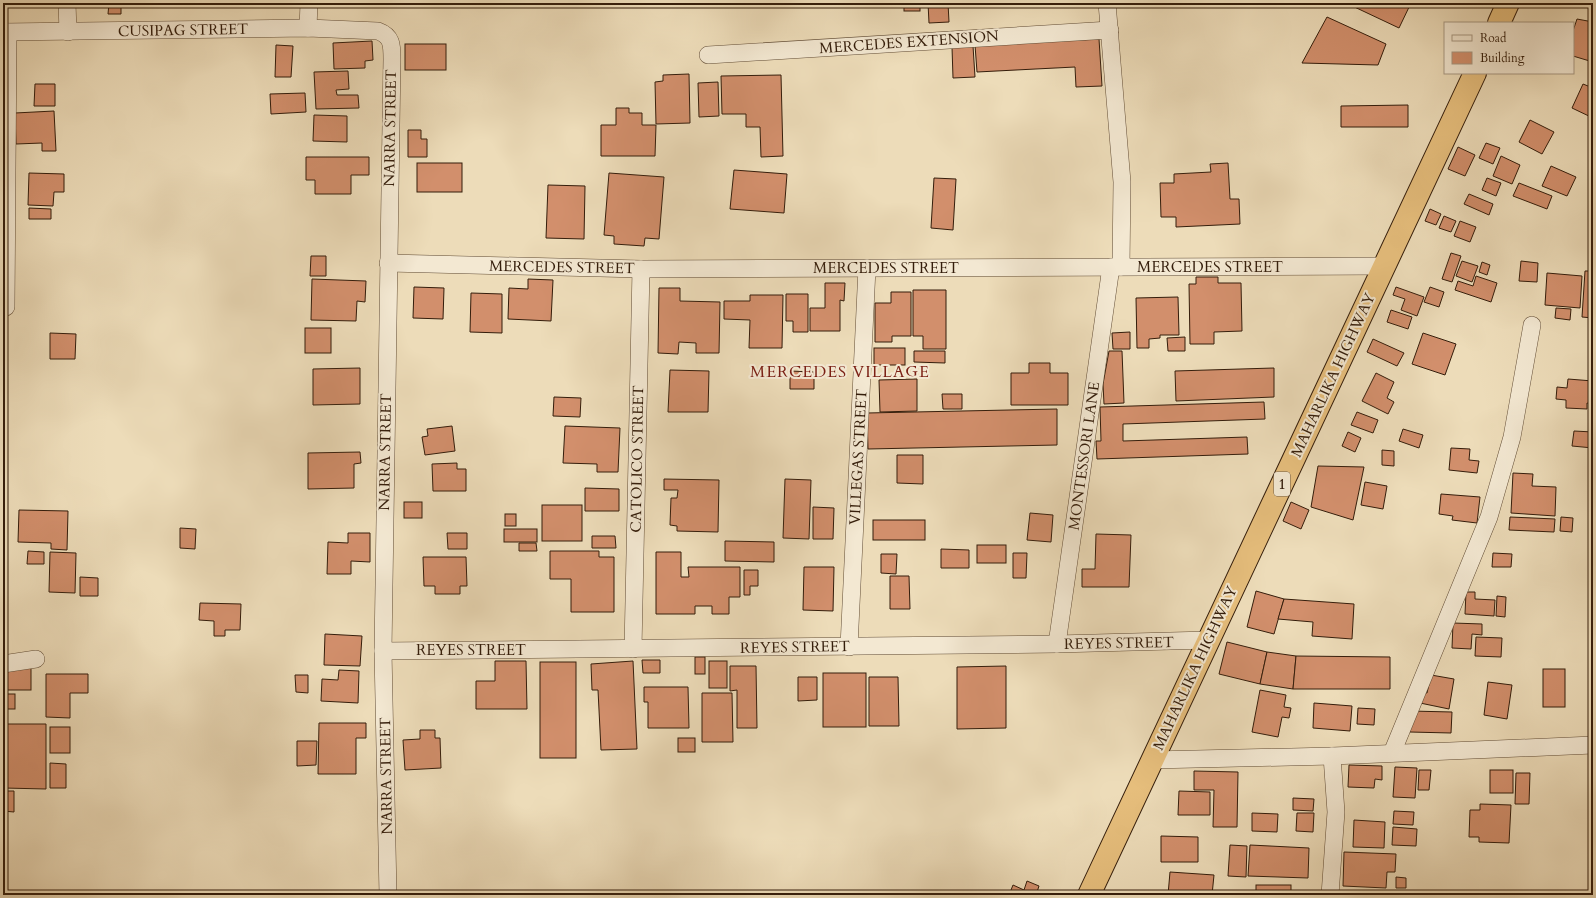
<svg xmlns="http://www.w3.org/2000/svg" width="1596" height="898" viewBox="0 0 1596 898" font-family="Cardo,serif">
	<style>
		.building { fill: #d28f6c; stroke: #341d0b }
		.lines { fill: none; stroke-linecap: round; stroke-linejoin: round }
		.minor-casing { stroke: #624d36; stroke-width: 18 }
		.trunk-casing { stroke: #341d0b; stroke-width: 24 }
		.minor { stroke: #f3e8d2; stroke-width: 17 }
		.trunk { stroke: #e6be7c; stroke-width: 22 }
		.labels { text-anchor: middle; stroke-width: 4; stroke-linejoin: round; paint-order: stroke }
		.shield { fill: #f3e8d2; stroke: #6d5a47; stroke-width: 1 }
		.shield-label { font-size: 14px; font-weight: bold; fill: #341d0b }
		.street-label { font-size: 15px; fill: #341d0b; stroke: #f3e8d2 }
		.neighbourhood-label { font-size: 16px; letter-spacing: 1px; fill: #7a1f14; stroke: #f3e8d2 }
	</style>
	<rect width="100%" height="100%" fill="#eddcb9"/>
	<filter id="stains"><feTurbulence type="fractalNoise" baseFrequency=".005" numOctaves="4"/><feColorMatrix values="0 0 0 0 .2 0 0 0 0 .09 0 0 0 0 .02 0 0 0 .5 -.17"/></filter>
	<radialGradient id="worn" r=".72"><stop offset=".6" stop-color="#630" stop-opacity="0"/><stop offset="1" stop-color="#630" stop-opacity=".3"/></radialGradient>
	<g class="building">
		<path d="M109,3H121V14H108Z"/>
		<path d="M361,3H379V6L361,5Z"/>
		<rect x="904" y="3" width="16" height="8"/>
		<path d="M928,3H948L949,22L929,23Z"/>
		<path d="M1346,3H1411L1399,28Z"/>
		<path d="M1327,17L1386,44L1378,65L1302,63Z"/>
		<path d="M1577,19L1593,22V62L1573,56V31Z"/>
		<path d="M1099,39L1102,86L1076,87L1075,67L977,72L975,45Z"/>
		<path d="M372,41L373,60L365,61V68L334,69L333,43Z"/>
		<rect x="405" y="44" width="41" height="26"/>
		<path d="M276,45L293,46L291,77H275Z"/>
		<path d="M973,46L975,77L953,78L952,47Z"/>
		<path d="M348,71L349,89L336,90L337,95H358L359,108L316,109L314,72Z"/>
		<path d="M689,74L690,123L656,124L655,82L663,81V75Z"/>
		<path d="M781,75L783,156L761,157L760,127H746V114H722L721,76Z"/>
		<path d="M718,82L719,116L699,117L698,83Z"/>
		<path d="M35,84H55V106H34Z"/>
		<path d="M1583,84L1593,88V118L1572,108Z"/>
		<path d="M305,93L306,112L271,114L270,94Z"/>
		<path d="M1408,105V127H1341V106Z"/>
		<path d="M616,108H629V113H642V125H656L655,156H601V125H616Z"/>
		<path d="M54,111L56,151H42V143L16,144L15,113Z"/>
		<path d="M314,115L347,116V142L313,141Z"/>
		<path d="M1530,120L1554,132L1542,154L1519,142Z"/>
		<path d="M408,130H421V139H427V157H408Z"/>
		<path d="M1486,143L1500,148L1493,164L1479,158Z"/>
		<path d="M1458,147L1475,155L1465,176L1448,169Z"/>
		<path d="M1501,156L1520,165L1512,184L1493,176Z"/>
		<path d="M306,157H369V175H351V194H315V180H306Z"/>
		<rect x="417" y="163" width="45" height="29"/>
		<path d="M1228,163L1230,199H1239L1240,224L1176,227V217H1161L1160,183H1174V174L1211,172L1210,164Z"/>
		<path d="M1551,166L1576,177L1567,196L1542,186Z"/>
		<path d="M734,170L787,174L784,213L730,209Z"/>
		<path d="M29,173L64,174V192H54L53,206L28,205Z"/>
		<path d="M609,173L664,177L659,239L645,238L644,246L614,244V236L604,235Z"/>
		<path d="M934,178L956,179L953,230L931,228Z"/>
		<path d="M1487,178L1501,183L1496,196L1482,190Z"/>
		<path d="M1519,183L1552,196L1547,209L1513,196Z"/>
		<path d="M548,185L585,186L584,239L546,238Z"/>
		<path d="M1469,194L1493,204L1489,215L1464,204Z"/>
		<path d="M29,208L51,209V219H29Z"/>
		<path d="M1430,209L1441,214L1436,225L1425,221Z"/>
		<path d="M1444,216L1456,221L1451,232L1439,228Z"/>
		<path d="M1460,221L1476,227L1470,242L1454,236Z"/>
		<path d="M1451,253L1461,256L1452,282L1442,279Z"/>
		<path d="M311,256H326V276H310Z"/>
		<path d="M1462,261L1478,266L1472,282L1456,276Z"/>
		<path d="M1521,261L1538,263L1537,282L1519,281Z"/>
		<path d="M1482,262L1490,265L1487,275L1479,272Z"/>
		<path d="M1585,271H1593V318L1582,317Z"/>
		<path d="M1547,273L1582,276L1580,308L1545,305Z"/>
		<path d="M1476,276L1497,283L1491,302L1455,290L1458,281L1473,286Z"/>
		<path d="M1196,277H1218V283H1241L1242,331L1214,332V344H1190L1189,284H1196Z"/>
		<path d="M312,279L366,281L365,302L357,301L356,321L311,320Z"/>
		<path d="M528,279L553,280L551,321L508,319L509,288L528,289Z"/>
		<path d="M825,283H845L844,301L840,300V331H810V308H825Z"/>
		<path d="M414,287L444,288L443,319L413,318Z"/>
		<path d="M1396,287L1424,297L1417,316L1401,310L1405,299L1393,295Z"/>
		<path d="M1430,287L1444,292L1439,307L1424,302Z"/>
		<path d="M659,288H680V301L720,302L719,353H696V343L679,342L678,354L658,353Z"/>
		<path d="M913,290H946V349H923V336H913Z"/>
		<path d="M891,292H911V336H892V342H875V303H891Z"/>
		<path d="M471,293L502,294V333L470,332Z"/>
		<path d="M786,294H808V332H793V321H786Z"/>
		<path d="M750,295H783L782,348H749L750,320L724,319V301H750Z"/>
		<path d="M1178,297L1179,335H1160V338L1149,339V348H1137L1136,298Z"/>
		<path d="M1556,308L1571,309L1570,320L1555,318Z"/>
		<path d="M1391,310L1412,317L1408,329L1387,322Z"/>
		<rect x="305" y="328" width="26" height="25"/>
		<path d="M1130,332V349H1113L1112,333Z"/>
		<path d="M50,333L76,334L75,359H50Z"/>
		<path d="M1423,333L1456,344L1445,375L1412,364Z"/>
		<path d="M1185,337V351H1168L1167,338Z"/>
		<path d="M1373,339L1404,353L1397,366L1367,352Z"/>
		<rect x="874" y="348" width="31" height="17"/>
		<path d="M914,351H945V363L914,362Z"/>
		<path d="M1109,351H1122L1124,403L1104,404L1103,384Z"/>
		<path d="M1029,363H1050V373H1068V405H1011V373H1029Z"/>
		<path d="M360,368V404L313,405V369Z"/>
		<path d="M1274,368V397L1176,401L1175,371Z"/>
		<path d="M670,370L709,371L708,412H668Z"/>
		<path d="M790,371L814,372V389H790Z"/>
		<path d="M1376,373L1394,382L1387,398L1394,402L1388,414L1362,401Z"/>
		<path d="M917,379V411L880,412L879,380Z"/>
		<path d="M1568,379L1593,381V404L1587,403V409L1566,408V400L1556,399L1557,387L1567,388Z"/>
		<path d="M942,394H962V409H943Z"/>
		<path d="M554,397L581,398L580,417L553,416Z"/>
		<path d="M1264,402L1265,419L1123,424V441L1247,437L1248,454L1097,459L1096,441H1101L1100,407Z"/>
		<path d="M1057,409V445L868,449L867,413Z"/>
		<path d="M1357,412L1378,420L1373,433L1351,425Z"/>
		<path d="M452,426L455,451L425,455L422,437L428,436L427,429Z"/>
		<path d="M565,426L620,428L618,472H597V464L563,463Z"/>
		<path d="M1403,429L1423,435L1419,448L1399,441Z"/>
		<path d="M1574,431L1593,432V448L1572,446Z"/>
		<path d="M1348,432L1361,438L1355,452L1342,446Z"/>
		<path d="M1451,448L1470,449L1469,460L1479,461L1477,473L1449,470Z"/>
		<path d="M1382,450L1394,451V466L1382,465Z"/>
		<path d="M360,452L361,463L354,464V488L308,489V453Z"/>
		<path d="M897,455H923V484L897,483Z"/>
		<path d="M457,463V469H466V491H433L432,464Z"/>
		<path d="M1318,466L1364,467L1353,520L1311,507Z"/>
		<path d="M1513,473L1533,474L1532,486L1556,487L1555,516L1511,513Z"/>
		<path d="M664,479L719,480L718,532L677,531V526L670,525L671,498H677L678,490H664Z"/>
		<path d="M785,479L811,480L809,539L783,538Z"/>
		<path d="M1365,482L1387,486L1383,509L1361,505Z"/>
		<path d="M585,488L619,489V511H585Z"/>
		<path d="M1441,494L1480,497L1477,523L1452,520L1453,516L1439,514Z"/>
		<rect x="404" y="502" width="18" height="16"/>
		<path d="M1291,502L1309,510L1301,529L1283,521Z"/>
		<rect x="542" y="505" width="40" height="36"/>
		<path d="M813,507L834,508L833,539H813Z"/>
		<path d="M19,510L68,511L67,550L51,549V543L18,542Z"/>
		<path d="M1030,513L1053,515L1051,542L1027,540Z"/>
		<rect x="505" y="514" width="11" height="12"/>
		<path d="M1510,517L1555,519L1554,532L1509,530Z"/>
		<path d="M1561,517L1573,518L1572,532L1560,531Z"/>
		<rect x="873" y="520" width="52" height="20"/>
		<path d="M180,528L196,529L195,549L180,548Z"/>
		<rect x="504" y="529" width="33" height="13"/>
		<path d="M348,533H370V562L351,561V574H327L328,542L348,543Z"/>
		<path d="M447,533H467V549H448Z"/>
		<path d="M1096,534L1131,535L1129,587H1082V569H1095Z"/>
		<path d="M592,536H615L616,548H592Z"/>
		<path d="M725,541L774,542V562L725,561Z"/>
		<path d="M519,543H536L537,551H519Z"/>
		<rect x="977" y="545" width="29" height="18"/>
		<path d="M941,549L969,550V568H941Z"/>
		<path d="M28,551L44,552V564H27Z"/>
		<path d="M550,551H599V557H614V612H571V579H550Z"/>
		<path d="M50,552L76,553L75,593L49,592Z"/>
		<path d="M656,552H681V577H689L688,567H740V597H729V614H712V606H695V614H656Z"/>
		<path d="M1013,553H1027L1026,578H1013Z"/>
		<path d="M1493,553L1512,554L1511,567H1492Z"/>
		<path d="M881,554H897L896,574L881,573Z"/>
		<path d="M423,557H466L467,586H460V594H435V586H424Z"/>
		<path d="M804,567H834L833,611L803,610Z"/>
		<path d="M744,570H758V586H750V595H744Z"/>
		<path d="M890,576H909L910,609H890Z"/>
		<path d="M80,577L98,578V596H80Z"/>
		<path d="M1256,591L1284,599L1274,634L1247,627Z"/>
		<path d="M1466,592H1475V599L1495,600L1494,616L1465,614Z"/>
		<path d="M1497,596L1506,597L1505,617L1496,616Z"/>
		<path d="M1284,599L1354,604L1352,639L1312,636L1313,622L1278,619Z"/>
		<path d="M200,603L241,604L240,630H225V636H214V621L199,620Z"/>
		<path d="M1453,623L1482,624V635L1472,634L1471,649L1452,648Z"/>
		<path d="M325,634L362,636L360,666L324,665Z"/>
		<path d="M1476,637L1502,638L1501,657L1475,656Z"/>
		<path d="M1227,642L1267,652L1260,684L1219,674Z"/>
		<path d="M1267,652L1296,656L1293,689L1260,684Z"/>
		<path d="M1296,656L1390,657V689H1293Z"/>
		<rect x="695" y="657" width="10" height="17"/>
		<path d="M642,660H660V673H643Z"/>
		<path d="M495,661H526L527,709H476V681H495Z"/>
		<path d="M633,661L637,749L601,750L598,690H592L591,664Z"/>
		<rect x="709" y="661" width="18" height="27"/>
		<rect x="540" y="662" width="36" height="96"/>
		<path d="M730,666H756L757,728H737V690L730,691Z"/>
		<path d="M1006,666V728L957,729V667Z"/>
		<rect x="3" y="667" width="28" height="23"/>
		<rect x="1543" y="669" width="22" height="38"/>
		<path d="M339,670L359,671L358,703L321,701L322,679L338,680Z"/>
		<rect x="823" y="673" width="43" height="54"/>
		<path d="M46,674H88V693H70V718L46,717Z"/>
		<path d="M295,675H308V693L296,692Z"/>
		<path d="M1431,675L1454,679L1449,709L1420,703L1422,692L1427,693Z"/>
		<path d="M798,677H817V700L798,701Z"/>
		<path d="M869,677H898L899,726H869Z"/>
		<path d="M1488,682L1512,685L1507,719L1484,715Z"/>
		<path d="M644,687H688L689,728H648V702H644Z"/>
		<path d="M1260,690L1286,695L1284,707L1291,708L1289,718L1282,717L1278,737L1252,732Z"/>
		<path d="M702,693H732L733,742H702Z"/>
		<rect x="3" y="694" width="12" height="15"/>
		<path d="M1314,703L1352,706L1350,731L1313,728Z"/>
		<path d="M1358,708L1375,709L1374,725L1357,724Z"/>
		<path d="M1410,711L1452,712L1451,733L1410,732Z"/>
		<path d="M319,723H366V738H356V774H318Z"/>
		<path d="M5,724H46V789L4,788Z"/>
		<rect x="50" y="727" width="20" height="26"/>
		<path d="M420,730H435V738H440L441,768L405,770L403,740L420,739Z"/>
		<rect x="678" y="738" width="17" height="14"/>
		<path d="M297,741H317L316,765L297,766Z"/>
		<path d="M50,763L66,764V788H50Z"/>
		<path d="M1349,765L1382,766V780L1375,779L1374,788L1348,787Z"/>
		<path d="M1395,767L1417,768L1415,798L1393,797Z"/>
		<path d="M1419,770H1431L1429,790H1418Z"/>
		<rect x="1490" y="770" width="23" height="23"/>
		<path d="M1194,771L1238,772L1237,827H1213L1214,790H1194Z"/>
		<path d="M1516,773H1530L1529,804H1515Z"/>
		<path d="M3,791H14V812L3,811Z"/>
		<path d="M1179,791L1210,792V815H1178Z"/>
		<path d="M1293,798L1314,799L1313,811L1293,810Z"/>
		<path d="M1480,804L1511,805L1509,843L1479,842V837H1469L1470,810H1480Z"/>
		<path d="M1394,811L1414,812L1413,825L1393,824Z"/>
		<path d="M1252,813L1278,814L1277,832L1252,831Z"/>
		<path d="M1297,813H1314L1313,832L1296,831Z"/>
		<path d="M1354,820L1385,822L1384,848L1353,847Z"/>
		<path d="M1393,827L1417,829L1416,846L1392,845Z"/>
		<path d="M1161,836L1198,837V862H1161Z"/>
		<path d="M1230,845L1247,846L1246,877L1228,876Z"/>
		<path d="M1250,845L1309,848L1308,878L1248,876Z"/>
		<path d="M1344,852L1396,854L1395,872H1387L1386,888L1343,886Z"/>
		<path d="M1170,872L1214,875L1212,895H1168Z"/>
		<path d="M1396,877L1406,878V888H1396Z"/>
		<path d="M1027,881L1039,886L1036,895H1009L1013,885L1024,890Z"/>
		<rect x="1256" y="885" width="35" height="10"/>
	</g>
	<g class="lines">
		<defs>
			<g id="minor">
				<path d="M67,3L68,32"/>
				<path d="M1107,3L1122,182L1121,267"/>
				<path d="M308,28L309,3"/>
				<path d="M3,32L308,28L378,31C392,36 392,45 392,59L383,651L388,895"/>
				<path d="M708,55L1110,30"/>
				<path d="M388,263L641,269L1384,266"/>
				<path d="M6,307L8,32"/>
				<path d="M1057,644L1111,267"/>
				<path d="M849,647L867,268"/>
				<path d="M633,649L641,269"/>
				<path d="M383,651L1057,644L1208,640"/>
				<path d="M3,664L36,659"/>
				<path d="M1392,753L1489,517L1512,437L1532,325"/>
				<path d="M1152,760L1332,756L1593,745"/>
				<path d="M1330,895L1336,812L1332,756"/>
			</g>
			<g id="trunk">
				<path d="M1499,23L1508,3"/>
				<path d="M1089,895L1475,73"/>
			</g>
		</defs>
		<use href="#minor" class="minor-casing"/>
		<use href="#trunk" class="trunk-casing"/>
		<use href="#minor" class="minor"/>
		<use href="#trunk" class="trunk"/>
	</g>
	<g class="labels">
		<rect class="shield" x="1274" y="472" width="16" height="24" rx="3"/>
		<g class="shield-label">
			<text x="1282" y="489">1</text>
		</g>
		<g class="street-label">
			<text transform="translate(183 30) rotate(-1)" y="5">CUSIPAG STREET</text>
			<text transform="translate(909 42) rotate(-4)" y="5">MERCEDES EXTENSION</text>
			<text transform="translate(390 128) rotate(-89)" y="5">NARRA STREET</text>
			<text transform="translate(562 267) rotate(1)" y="5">MERCEDES STREET</text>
			<text x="1210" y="272">MERCEDES STREET</text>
			<text x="886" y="273">MERCEDES STREET</text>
			<text transform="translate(1333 375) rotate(-65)" y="5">MAHARLIKA HIGHWAY</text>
			<text transform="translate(385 452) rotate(-89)" y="5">NARRA STREET</text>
			<text transform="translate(1084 456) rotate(-82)" y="5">MONTESSORI LANE</text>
			<text transform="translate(858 457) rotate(-87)" y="5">VILLEGAS STREET</text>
			<text transform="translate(637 459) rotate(-89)" y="5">CATOLICO STREET</text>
			<text transform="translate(1119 643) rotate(-1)" y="5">REYES STREET</text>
			<text transform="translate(795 647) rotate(-1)" y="5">REYES STREET</text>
			<text x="471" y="655">REYES STREET</text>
			<text transform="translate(1195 668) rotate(-65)" y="5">MAHARLIKA HIGHWAY</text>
			<text transform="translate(386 776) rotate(-91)" y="5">NARRA STREET</text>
		</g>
		<g class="neighbourhood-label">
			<text x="840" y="377">MERCEDES VILLAGE</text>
		</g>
	</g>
	<rect width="1596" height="898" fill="none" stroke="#eddcb9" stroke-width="16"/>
	<rect x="4" y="4" width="1588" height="890" fill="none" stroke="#341d0b" stroke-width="2"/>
	<rect x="8" y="8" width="1580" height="882" fill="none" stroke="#341d0b"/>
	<rect x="1444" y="22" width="130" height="52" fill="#f3e8d2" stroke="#a79782"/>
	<rect x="1452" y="35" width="20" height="6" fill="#f3e8d2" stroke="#a79782"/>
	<text x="1480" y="42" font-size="12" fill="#341d0b">Road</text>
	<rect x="1452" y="52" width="20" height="12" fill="#d28f6c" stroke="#a79782"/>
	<text x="1480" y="62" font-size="12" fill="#341d0b">Building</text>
	<rect width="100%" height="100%" filter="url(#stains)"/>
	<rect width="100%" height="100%" fill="url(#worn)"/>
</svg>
